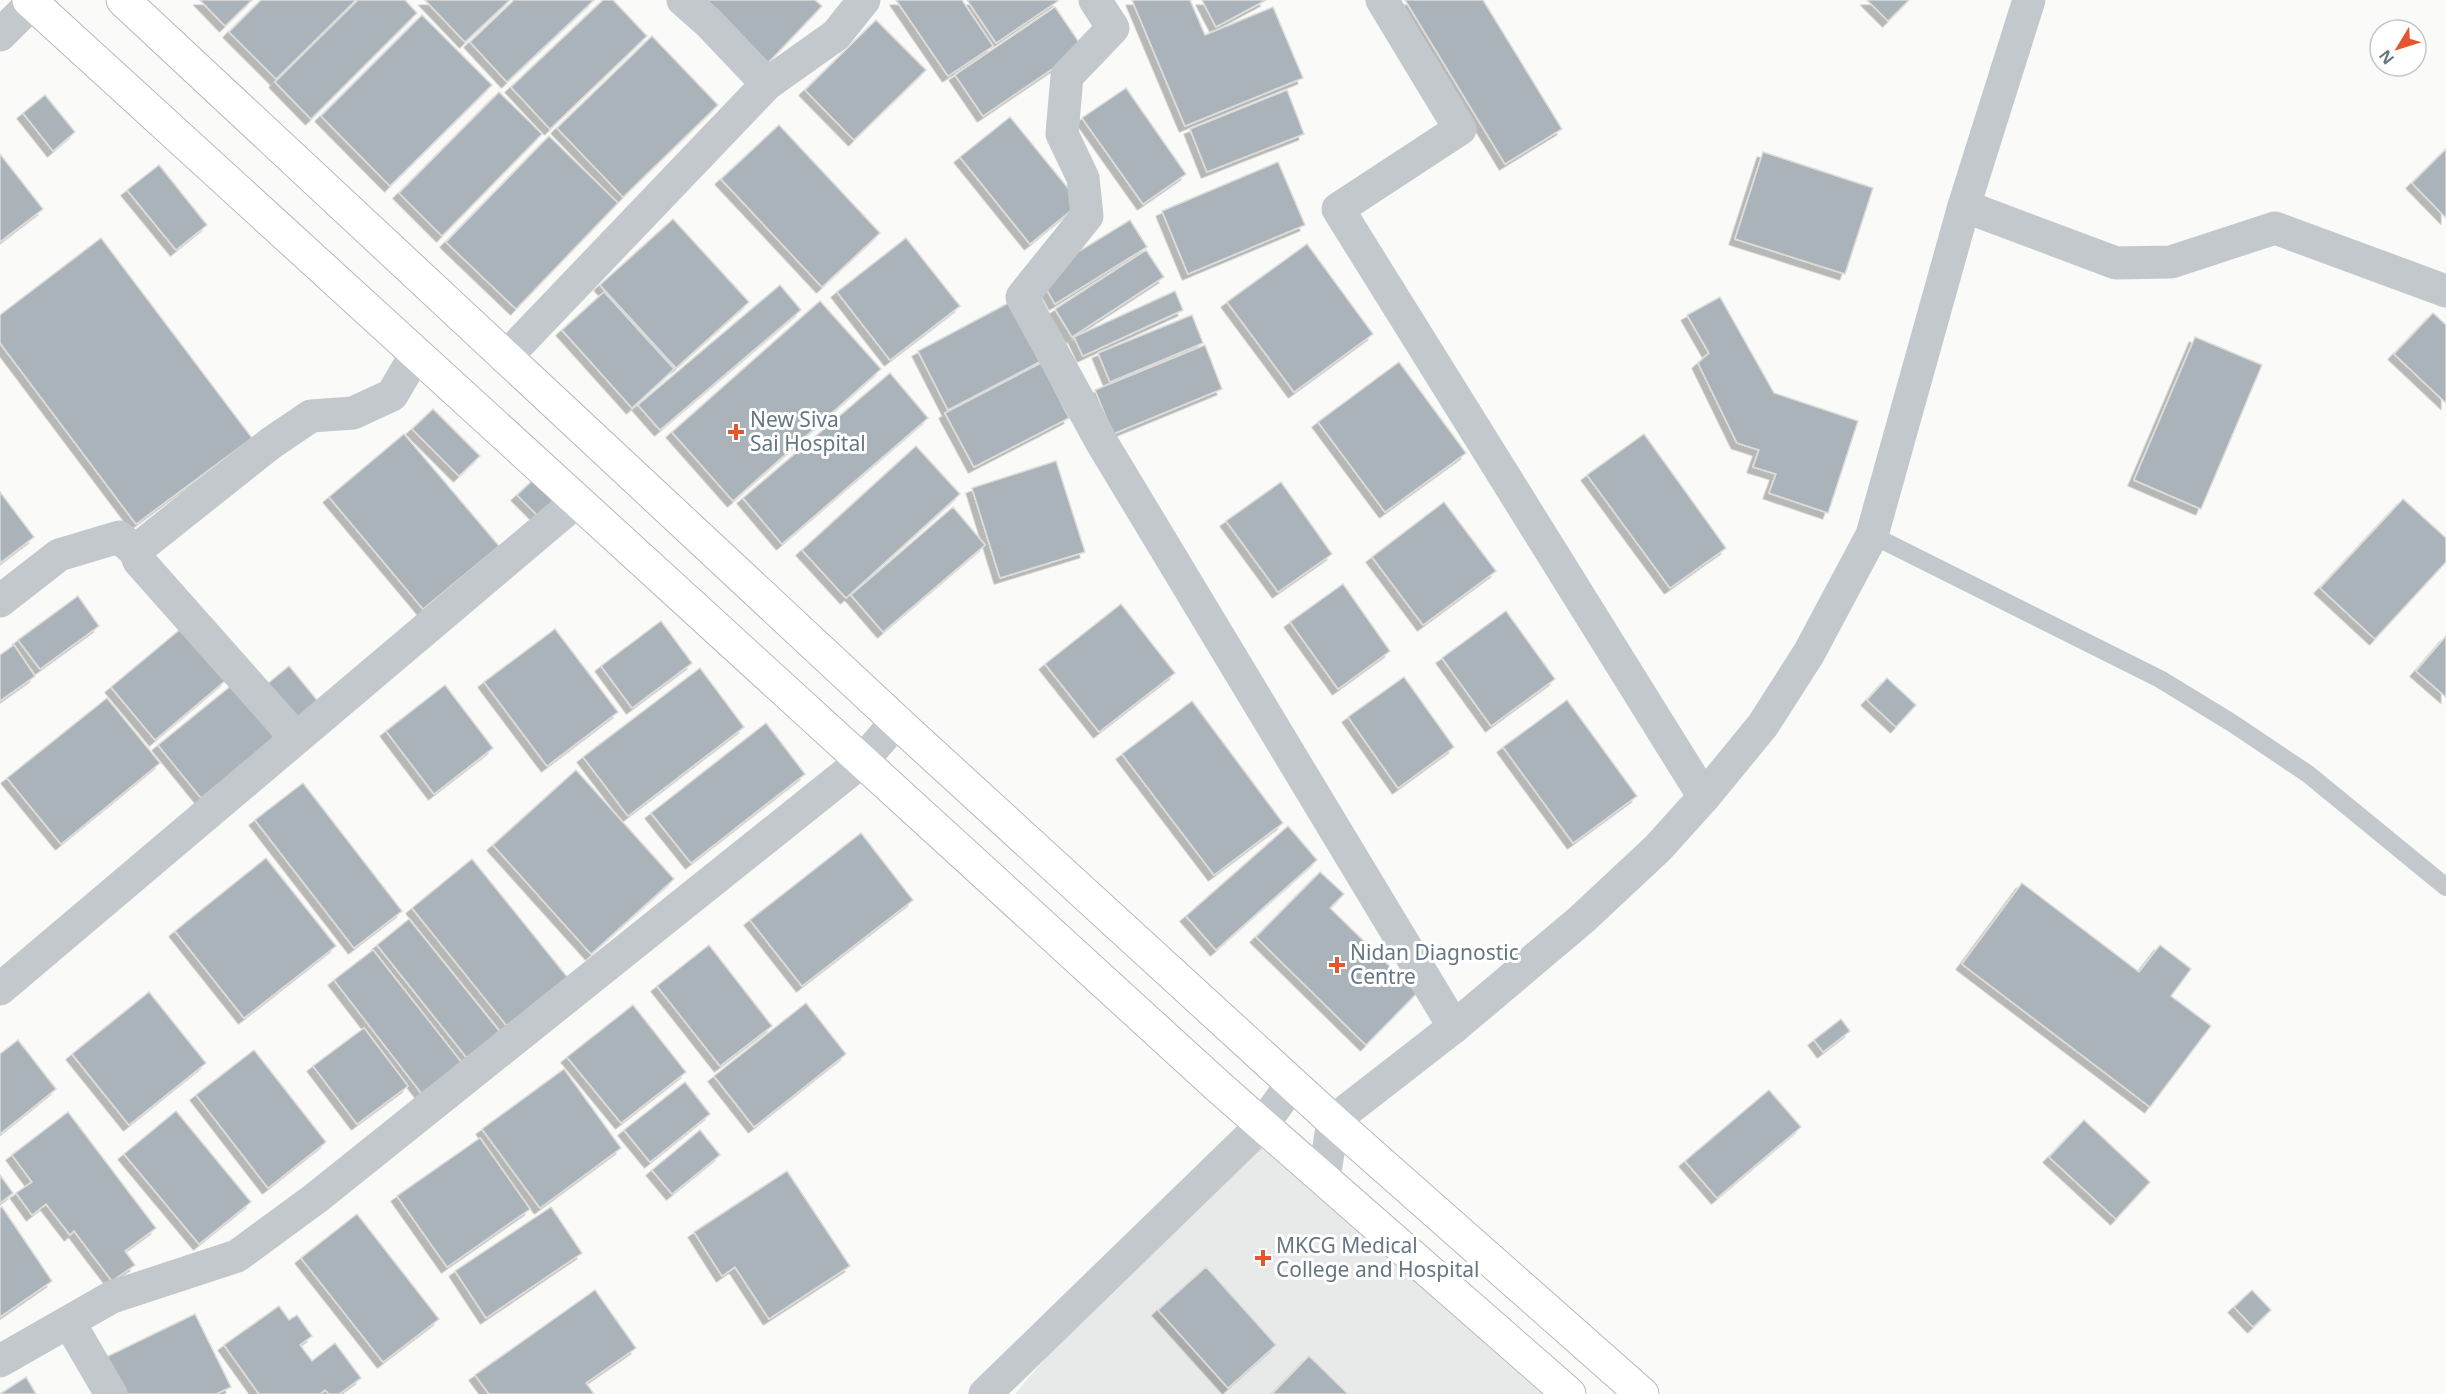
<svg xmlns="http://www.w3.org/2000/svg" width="2446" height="1394" viewBox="0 0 2446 1394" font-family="'Noto Sans',sans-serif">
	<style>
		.built { fill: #e8e9e9 }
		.building { fill: #aab3b9; stroke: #dcdcda; stroke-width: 1.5; filter: url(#shadow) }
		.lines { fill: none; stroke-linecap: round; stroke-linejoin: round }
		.highway-casing { stroke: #b4b9bd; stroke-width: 35 }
		.lane { stroke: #c3c8cc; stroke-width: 18 }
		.street { stroke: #c3c8cc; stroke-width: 33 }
		.highway { stroke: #fff; stroke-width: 33 }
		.poi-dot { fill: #e4572e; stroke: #fff; stroke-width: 2 }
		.labels { text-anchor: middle; stroke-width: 6; stroke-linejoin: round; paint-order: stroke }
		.poi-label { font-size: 21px; fill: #657683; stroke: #fff; text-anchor: start }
	</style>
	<defs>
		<filter id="shadow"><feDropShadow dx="-5.5" dy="5.5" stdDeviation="0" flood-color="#0004"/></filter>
	</defs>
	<rect width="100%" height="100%" fill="#fafaf8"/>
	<path class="built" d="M1245,1122L1549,1394H1015Z"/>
	<g class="building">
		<path d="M200,0H252L225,26Z"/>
		<path d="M261,0H356L276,79L229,32Z"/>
		<path d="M358,0H405L417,13L311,119L275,82Z"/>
		<path d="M425,0H510L465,42Z"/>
		<path d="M514,0H594L507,82L470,42Z"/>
		<path d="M603,0H613L647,36L550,129L511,87Z"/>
		<path d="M696,0H815L822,6L766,65Z"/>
		<path d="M896,0H962L993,46L948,76Z"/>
		<path d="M967,0H1057L1058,1L996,43Z"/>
		<path d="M1132,0H1190L1205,35L1273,7L1303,78L1185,126Z"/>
		<path d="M1202,0H1266L1216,27Z"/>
		<path d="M1405,0H1483L1562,129L1505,164Z"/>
		<path d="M1867,0H1909L1888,21Z"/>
		<path d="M1055,7L1083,48L983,116L955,75Z"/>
		<path d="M422,15L492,85L390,186L321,116Z"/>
		<path d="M876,20L926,70L854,140L805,90Z"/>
		<path d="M652,36L718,105L623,197L557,128Z"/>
		<path d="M1126,88L1186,174L1143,204L1082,118Z"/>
		<path d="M1287,90L1304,134L1207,172L1190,129Z"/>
		<path d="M499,92L542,134L442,236L399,193Z"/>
		<path d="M45,95L75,132L53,151L23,113Z"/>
		<path d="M1010,117L1080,203L1030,244L960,157Z"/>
		<path d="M779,125L880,233L822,287L721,179Z"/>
		<path d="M549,136L618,203L516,309L446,242Z"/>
		<path d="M2446,149V218L2412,183Z"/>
		<path d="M1763,152L1873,188L1845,274L1735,239Z"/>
		<path d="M0,154L43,209L0,242Z"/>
		<path d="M1278,162L1305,225L1188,274L1162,211Z"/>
		<path d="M159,165L207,225L176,250L127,190Z"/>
		<path d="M673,219L749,302L676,368L600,285Z"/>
		<path d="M1130,220L1147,247L1055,304L1039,276Z"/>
		<path d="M101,238L252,438L136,524L0,343V315Z"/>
		<path d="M906,238L960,306L890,360L837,292Z"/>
		<path d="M1307,244L1373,334L1294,392L1227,302Z"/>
		<path d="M1146,250L1164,277L1072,337L1055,309Z"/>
		<path d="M780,285L801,310L660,430L638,405Z"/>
		<path d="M1175,291L1183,310L1083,356L1074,337Z"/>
		<path d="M604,292L674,369L632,408L562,330Z"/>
		<path d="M1720,297L1774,393L1858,421L1828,513L1769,493L1776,474L1753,467L1759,450L1737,443L1698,363L1709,353L1687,315Z"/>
		<path d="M1014,300L1045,359L948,410L918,351Z"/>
		<path d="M820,301L881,369L733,501L672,432Z"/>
		<path d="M2433,313L2446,325V403L2394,354Z"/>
		<path d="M1192,315L1203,343L1110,382L1098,353Z"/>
		<path d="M2195,337L2262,365L2201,509L2134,480Z"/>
		<path d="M1205,345L1222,389L1113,434L1095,390Z"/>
		<path d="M1399,362L1466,453L1385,512L1318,422Z"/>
		<path d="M1041,363L1069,418L974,467L945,413Z"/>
		<path d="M890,373L928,418L782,544L743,498Z"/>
		<path d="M433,409L480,456L459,476L412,429Z"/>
		<path d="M404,434L499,546L423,609L329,497Z"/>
		<path d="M1644,434L1726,548L1670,588L1587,475Z"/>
		<path d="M916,446L960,494L846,598L802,550Z"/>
		<path d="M1056,461L1085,552L1000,578L972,488Z"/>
		<path d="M533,480L554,503L539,517L517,495Z"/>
		<path d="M1281,482L1332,554L1278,592L1226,521Z"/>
		<path d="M0,492L34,537L0,563Z"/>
		<path d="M2403,499L2446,538V562L2375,639L2320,588Z"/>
		<path d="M1444,502L1496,571L1423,625L1372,557Z"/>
		<path d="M953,507L985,545L883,632L851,595Z"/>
		<path d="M1343,584L1390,651L1338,689L1290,622Z"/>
		<path d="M78,596L99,626L40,669L18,640Z"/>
		<path d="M1121,604L1175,673L1099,732L1045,664Z"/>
		<path d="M1506,611L1555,679L1491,726L1442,658Z"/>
		<path d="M661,621L692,663L632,708L601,666Z"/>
		<path d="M183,627L226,680L155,740L111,687Z"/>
		<path d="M555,629L618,712L547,766L484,682Z"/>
		<path d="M2446,636V697L2416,671Z"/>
		<path d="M14,645L35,676L0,701V655Z"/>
		<path d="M289,666L321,705L297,724L266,685Z"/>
		<path d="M700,668L744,727L628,816L583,757Z"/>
		<path d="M1404,677L1454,747L1398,788L1348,717Z"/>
		<path d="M1887,678L1916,705L1896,727L1867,700Z"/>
		<path d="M232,685L275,738L201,798L158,745Z"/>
		<path d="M445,685L493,748L434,794L386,731Z"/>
		<path d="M107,698L160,763L61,844L7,778Z"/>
		<path d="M1567,700L1637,796L1573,843L1503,747Z"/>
		<path d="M1192,701L1283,823L1214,875L1122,754Z"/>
		<path d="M766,723L805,774L691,863L651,813Z"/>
		<path d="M576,770L674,879L591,954L493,845Z"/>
		<path d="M303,783L402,911L354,948L255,820Z"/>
		<path d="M1288,826L1317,860L1216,950L1186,916Z"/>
		<path d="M861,833L913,900L802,986L750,920Z"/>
		<path d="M266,858L336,946L244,1018L175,931Z"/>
		<path d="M472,859L568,978L507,1026L412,908Z"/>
		<path d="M1320,872L1344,894L1330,908L1417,993L1366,1045L1256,937Z"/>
		<path d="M2022,883L2139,972L2160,945L2191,969L2171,996L2211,1026L2150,1107L1962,964Z"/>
		<path d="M409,919L500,1032L467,1058L377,945Z"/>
		<path d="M709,945L772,1026L720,1066L657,986Z"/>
		<path d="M373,950L462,1063L422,1094L334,980Z"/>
		<path d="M149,992L206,1063L129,1125L72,1054Z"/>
		<path d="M806,1003L846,1054L754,1127L714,1076Z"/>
		<path d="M633,1005L686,1072L621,1123L567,1057Z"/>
		<path d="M1841,1019L1850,1031L1823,1052L1814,1040Z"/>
		<path d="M364,1028L408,1086L357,1124L313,1066Z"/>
		<path d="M18,1040L56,1089L0,1134V1054Z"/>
		<path d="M254,1050L326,1142L268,1188L196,1095Z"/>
		<path d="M564,1069L621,1148L540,1208L482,1129Z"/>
		<path d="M685,1082L710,1114L650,1162L624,1130Z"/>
		<path d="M1769,1090L1801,1127L1717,1198L1685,1161Z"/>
		<path d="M176,1111L251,1202L199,1244L124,1154Z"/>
		<path d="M68,1112L156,1228L125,1251L135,1265L112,1281L74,1231L70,1235L46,1204L32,1215L16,1193L32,1182L12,1155Z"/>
		<path d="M2084,1120L2150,1182L2116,1219L2049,1157Z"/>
		<path d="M700,1130L720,1155L672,1194L652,1170Z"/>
		<path d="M480,1138L530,1209L447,1267L397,1196Z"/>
		<path d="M787,1171L850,1266L769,1319L735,1267L722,1276L694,1232Z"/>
		<path d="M0,1175L13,1193L0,1203Z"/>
		<path d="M2,1207L52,1281L0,1317V1208Z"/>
		<path d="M551,1207L582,1253L486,1318L455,1271Z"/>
		<path d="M357,1214L439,1319L383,1362L301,1258Z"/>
		<path d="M1206,1267L1276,1345L1228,1388L1158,1310Z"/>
		<path d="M595,1290L636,1348L586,1383L594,1394H489L475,1375Z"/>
		<path d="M2252,1290L2271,1310L2253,1327L2234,1307Z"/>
		<path d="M279,1306L289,1320L297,1315L312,1336L300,1345L312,1361L335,1343L361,1378L339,1394H329L325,1390L320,1394H259L224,1345Z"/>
		<path d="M195,1314L231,1387L216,1394H117L100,1360Z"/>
		<path d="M1309,1356L1348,1394H1272Z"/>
		<path d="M26,1377L36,1394H0Z"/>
	</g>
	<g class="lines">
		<defs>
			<g id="highway">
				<path d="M29,0L1220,1088L1569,1394"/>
				<path d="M123,0L908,732L1333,1121L1642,1394"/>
			</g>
		</defs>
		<use href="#highway" class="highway-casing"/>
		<path class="lane" d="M1872,535L2160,679L2232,723L2308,774L2446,887"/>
		<g class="street">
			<path d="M683,0L709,23L767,84"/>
			<path d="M1095,0L1113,28L1067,76L1062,134L1083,178L1087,216L1022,297L1102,443L1454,1027"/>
			<path d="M1382,0L1460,129L1338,209L1704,797"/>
			<path d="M0,35L32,3"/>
			<path d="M1964,206L2116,263L2171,262L2275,228L2446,291"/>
			<path d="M505,358L767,84L836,35L864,0"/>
			<path d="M135,551L271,443L311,416L353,413L392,395L416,354"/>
			<path d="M0,601L59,555L119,537L135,551L139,561L296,738"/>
			<path d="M0,989L577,501"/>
			<path d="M1324,1178L1333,1121L1454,1027L1581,920L1658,848L1704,797L1763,725L1809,653L1872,535L1964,206L2029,0"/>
			<path d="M69,1322L111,1394"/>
			<path d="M0,1361L112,1297L237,1256L316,1198L862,761L897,721"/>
			<path d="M985,1394L1263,1124L1292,1084"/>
		</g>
		<use href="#highway" class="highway"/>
	</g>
	<g class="poi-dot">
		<path d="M733 423h6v6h6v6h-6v6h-6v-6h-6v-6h6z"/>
		<path d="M1334 956h6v6h6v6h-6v6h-6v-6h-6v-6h6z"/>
		<path d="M1260 1249h6v6h6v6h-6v6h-6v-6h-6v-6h6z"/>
	</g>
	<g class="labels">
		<g class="poi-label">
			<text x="750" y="427">New Siva<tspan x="750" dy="24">Sai Hospital</tspan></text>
			<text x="1350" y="960">Nidan Diagnostic<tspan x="1350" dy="24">Centre</tspan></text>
			<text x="1276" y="1253">MKCG Medical<tspan x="1276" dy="24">College and Hospital</tspan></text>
		</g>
	</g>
	<g transform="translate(2398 48) rotate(232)"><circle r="28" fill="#ffffff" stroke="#c1c8cd" stroke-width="1.5"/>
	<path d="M0-4.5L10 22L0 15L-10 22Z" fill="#e4572e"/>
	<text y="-9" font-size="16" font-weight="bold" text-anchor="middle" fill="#657683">N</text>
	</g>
</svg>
